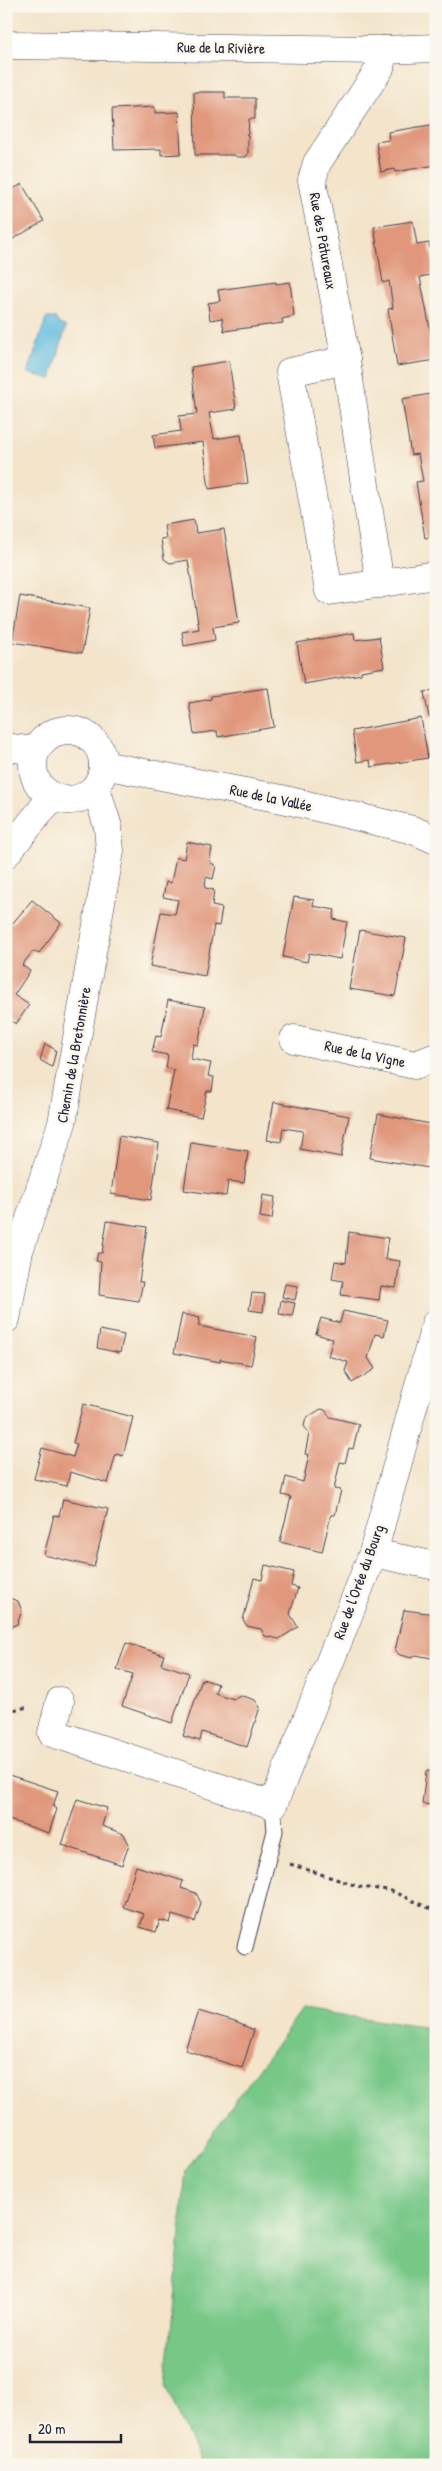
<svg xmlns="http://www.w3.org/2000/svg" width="442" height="2471" viewBox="0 0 442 2471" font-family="'Patrick Hand',sans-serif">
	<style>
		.green { fill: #77c787; stroke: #4c7461 }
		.water { fill: #62bbdf; stroke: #426e8d }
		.building { fill: #e0977c }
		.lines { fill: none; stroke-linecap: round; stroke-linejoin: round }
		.service-casing { stroke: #413f50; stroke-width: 17 }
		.minor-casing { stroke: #413f50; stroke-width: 29 }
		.tertiary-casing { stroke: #413f50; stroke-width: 29 }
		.path { stroke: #413f50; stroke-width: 3; stroke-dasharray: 4 4; stroke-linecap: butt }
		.service { stroke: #fff; stroke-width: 15 }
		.minor { stroke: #fff; stroke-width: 28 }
		.tertiary { stroke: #fff; stroke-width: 28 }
		.labels { text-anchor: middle; stroke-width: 5; stroke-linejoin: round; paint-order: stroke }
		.street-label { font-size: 15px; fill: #22223b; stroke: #fbf7ec }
	</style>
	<rect width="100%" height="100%" fill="#fbf7ec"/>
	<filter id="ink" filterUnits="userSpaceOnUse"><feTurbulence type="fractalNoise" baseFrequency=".02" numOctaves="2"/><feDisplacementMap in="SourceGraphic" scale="10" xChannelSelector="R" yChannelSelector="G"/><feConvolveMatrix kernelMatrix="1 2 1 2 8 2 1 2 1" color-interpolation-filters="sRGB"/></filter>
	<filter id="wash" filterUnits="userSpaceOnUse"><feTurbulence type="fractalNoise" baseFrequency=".0096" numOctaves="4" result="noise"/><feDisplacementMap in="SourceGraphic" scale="20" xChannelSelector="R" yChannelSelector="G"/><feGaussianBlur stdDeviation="1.12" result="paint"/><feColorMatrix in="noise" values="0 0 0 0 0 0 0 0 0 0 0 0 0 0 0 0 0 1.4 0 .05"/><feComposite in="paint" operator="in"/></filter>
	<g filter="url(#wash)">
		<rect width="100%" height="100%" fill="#f3e4ca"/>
		<path class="green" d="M302,2009L436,2029V2465H200L166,2385L186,2170Z"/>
		<path class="water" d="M46,318H55L59,324L66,327L51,379L28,373Z"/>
		<g id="blocks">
			<g class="building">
				<path d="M194,92H225V98H255V119H249L248,134H246L248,136V154L246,157H237L234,155H195Z"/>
				<path d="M155,107V113L179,112L181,154L161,155V149L114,150L112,109Z"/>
				<path d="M436,124V165L395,172L394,169L381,172L376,142L389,140L388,132Z"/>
				<path d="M22,184L44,221L6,243V193Z"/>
				<path d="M413,221L417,245L429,243L435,274L420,277L436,360L397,366L388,309L393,308L389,281L383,283L374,227Z"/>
				<path d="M276,282V284L290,282L294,316L282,319L283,323L224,331L222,318L210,320L208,303L220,301L218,290Z"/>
				<path d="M229,361L236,409L209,413L214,439L241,435L248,483L209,489L203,442L155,448L153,435L181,431L179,416L197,414L191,367Z"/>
				<path d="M436,393V536L425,538L416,482L423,481L418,454L411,455L402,399Z"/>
				<path d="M194,520L196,533L224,529L239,623L213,627L215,640L184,646L182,632L199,629L188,560L170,563L164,559L161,539L166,538L164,525Z"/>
				<path d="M20,596L90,608L82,653L12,642Z"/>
				<path d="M436,628V643H435L432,629Z"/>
				<path d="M354,633L355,640L379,637L384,667L361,671V674L304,684L297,643Z"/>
				<path d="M268,688L274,727L218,737L217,731L194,734L189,703L211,699V696Z"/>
				<path d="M436,690V715L429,717L424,692Z"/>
				<path d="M421,718L428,758L371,767L370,760L357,762L352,731Z"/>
				<path d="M187,842L212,847L210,862L216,866L213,879L206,877L205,888L214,890L212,906L222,908L219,926L214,925L205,976L150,966L161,912L175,914L178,900L163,897L166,882L171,883L176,857L184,859Z"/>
				<path d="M294,897L314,900L313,906L335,910L333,919L347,922L340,959L309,953L307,962L283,957Z"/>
				<path d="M32,900L61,923L39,953L33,951L22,965L30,971L14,995L29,1005L16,1024L6,1018V925L9,922L12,924Z"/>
				<path d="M360,930L406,938L395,996L349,989Z"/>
				<path d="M168,1000L205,1007L198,1045L193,1044L191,1059L211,1063L208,1076L214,1077L212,1091H207L201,1117L166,1110L174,1070L166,1068L168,1055L152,1052L156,1036L161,1037Z"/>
				<path d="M45,1044L56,1050L52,1067L40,1060Z"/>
				<path d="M274,1102L349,1116L341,1157L300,1149L303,1131L283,1128L281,1142L267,1140Z"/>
				<path d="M378,1114L436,1125L429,1168L370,1158Z"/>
				<path d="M119,1136L159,1143L151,1200L111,1194Z"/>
				<path d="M191,1142L248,1151L244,1183L228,1181L226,1196L184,1190Z"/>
				<path d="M263,1195L275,1197L272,1219L260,1217Z"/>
				<path d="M107,1221L147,1227L139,1282H143L139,1301L99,1295L101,1262L96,1261L98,1253H102Z"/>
				<path d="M349,1232L388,1238L385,1259L400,1261L396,1288L381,1286L379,1300L341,1295L343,1281L332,1279L335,1261L346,1263Z"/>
				<path d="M285,1284L298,1286L295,1300L282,1297Z"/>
				<path d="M252,1293L265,1294L263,1312L249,1310Z"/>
				<path d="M281,1300L295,1303L292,1316L279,1314Z"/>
				<path d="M343,1311L388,1320L384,1336L375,1334L368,1358L375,1369L352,1383L345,1371L348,1362L328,1356L333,1339L316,1334L321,1318L340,1323Z"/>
				<path d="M182,1314L200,1318L198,1326L257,1337L251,1365L220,1359V1362L174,1353Z"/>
				<path d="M100,1330L124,1335L120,1353L97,1348Z"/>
				<path d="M83,1404L133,1417L123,1456L116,1454L108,1483L70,1472L67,1486L34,1479L42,1448L73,1457L77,1444L73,1443Z"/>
				<path d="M321,1409L325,1410L330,1417L359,1424L353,1449L349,1448L345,1463L340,1462L334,1489L341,1490L335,1515H331L322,1552L280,1542L291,1497L282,1495L286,1477L303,1482L309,1455L305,1454L309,1434L304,1426L306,1418Z"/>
				<path d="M63,1499L108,1509L94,1567L44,1555L54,1515L59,1516Z"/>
				<path d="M265,1565L294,1572L291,1586L298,1588L290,1614L298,1627L279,1639L265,1636L261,1629L247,1626L243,1620L254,1578L262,1580Z"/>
				<path d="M6,1597L18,1601L22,1611L17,1624L9,1628L6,1635Z"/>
				<path d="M404,1610L436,1614V1659L416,1655L412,1658L400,1655L395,1651Z"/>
				<path d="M6,1641L10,1643L6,1653Z"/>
				<path d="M126,1643L164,1655L161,1664L189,1673L172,1723L122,1706L133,1674L117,1669Z"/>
				<path d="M202,1679L218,1684L215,1693L233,1699L240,1695L255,1700L260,1707L247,1747L202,1732L200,1741L183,1736Z"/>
				<path d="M426,1771L436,1772V1805L422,1804Z"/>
				<path d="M6,1774L58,1791L53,1807L57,1809L49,1833L6,1819Z"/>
				<path d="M77,1799L107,1808L102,1826L124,1834L129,1844L122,1865L62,1845Z"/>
				<path d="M136,1866L183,1881L181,1888L196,1893L201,1903L195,1922L172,1915L170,1923L160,1920L156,1932L140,1927L144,1914L123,1907Z"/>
				<path d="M198,2011L235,2022L254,2030L242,2068L185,2050Z"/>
			</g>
		</g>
	</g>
	<g filter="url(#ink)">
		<use href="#blocks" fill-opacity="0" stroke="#413f50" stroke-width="1"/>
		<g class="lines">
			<defs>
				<path id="service" d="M245,1947L275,1831L273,1805"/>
				<g id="minor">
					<path d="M6,45L383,50L436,48"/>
					<path d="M346,360L290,372L329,591L436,575"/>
					<path d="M380,584L346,360L312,180L317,163L380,68L383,50"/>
					<path d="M6,854L52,797"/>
					<path d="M294,1039L415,1065L436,1057"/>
					<path d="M6,1319L19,1251L62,1123L110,851L108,827L96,788"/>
					<path d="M373,1553L436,1566"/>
					<path d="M60,1701L52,1733L273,1805L373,1553L436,1323"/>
				</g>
				<g id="tertiary">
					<circle cx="68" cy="765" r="35"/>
					<path d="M6,747L35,751"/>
					<path d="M103,765L282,799L413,830L436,840"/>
				</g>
			</defs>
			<use href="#service" class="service-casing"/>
			<use href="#minor" class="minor-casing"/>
			<use href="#tertiary" class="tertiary-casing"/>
			<g class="path">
				<path d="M6,1711L29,1707"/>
				<path d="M290,1864L360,1887L389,1890L436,1911"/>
			</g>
			<use href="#service" class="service"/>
			<use href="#minor" class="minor"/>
			<use href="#tertiary" class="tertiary"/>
		</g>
	</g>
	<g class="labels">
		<g class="street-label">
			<text transform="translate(221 48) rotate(1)" y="5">Rue de la Rivière</text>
			<text transform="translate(323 241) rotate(80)" y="5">Rue des Pâtureaux</text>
			<text transform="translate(271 798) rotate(12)" y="5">Rue de la Vallée</text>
			<text transform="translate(365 1054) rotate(12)" y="5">Rue de la Vigne</text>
			<text transform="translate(74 1055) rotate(-80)" y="5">Chemin de la Bretonnière</text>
			<text transform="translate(359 1582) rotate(-70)" y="5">Rue de l'Orée du Bourg</text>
		</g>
	</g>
	<rect width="442" height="2471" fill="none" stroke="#fbf7ec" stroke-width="25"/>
	<path d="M30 2434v8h91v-8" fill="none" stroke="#22223b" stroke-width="2.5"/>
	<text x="38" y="2434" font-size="15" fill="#22223b" stroke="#fbf7ec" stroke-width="4" paint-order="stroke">20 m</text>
</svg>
